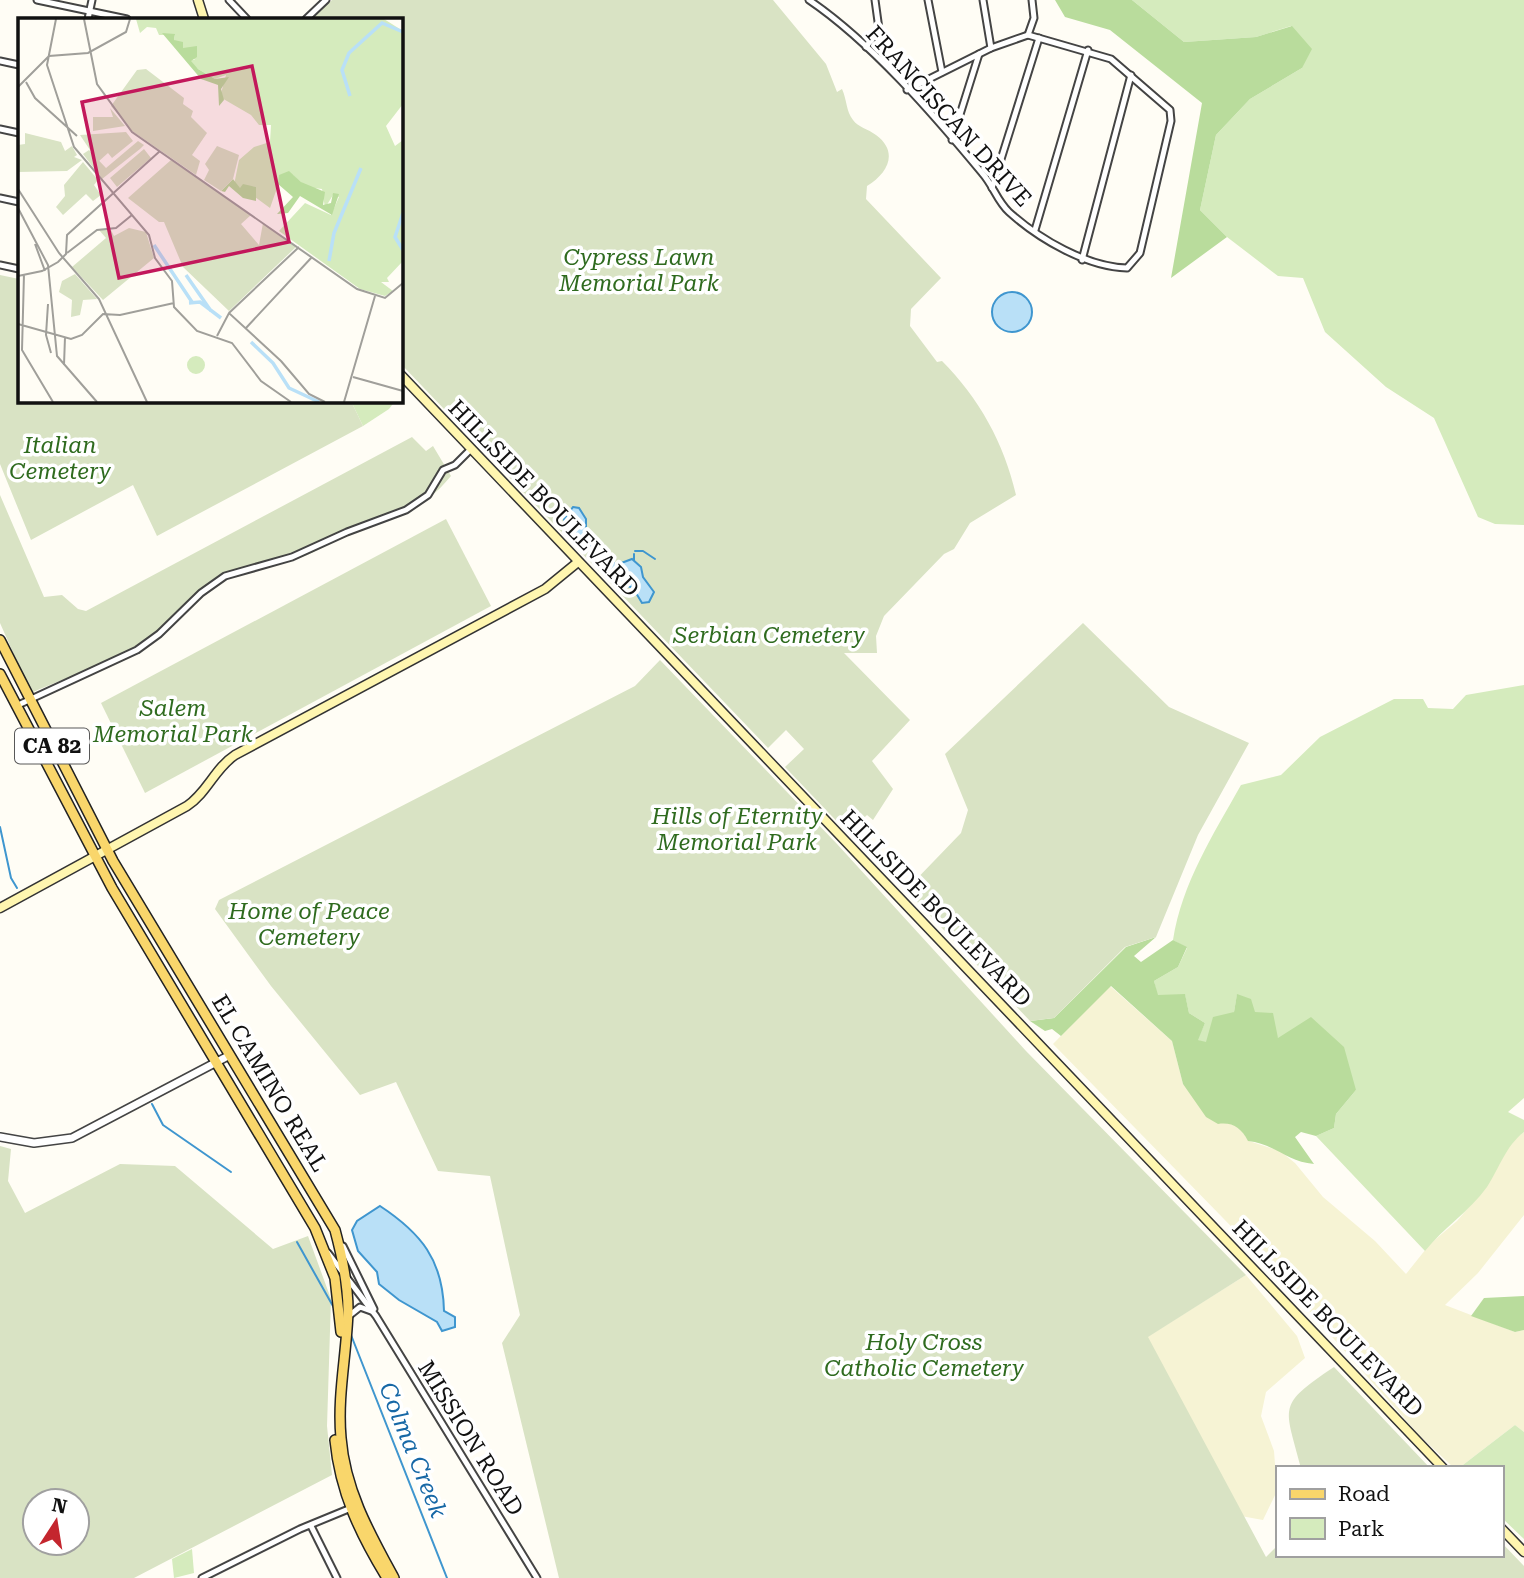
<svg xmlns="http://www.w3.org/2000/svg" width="1524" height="1578" viewBox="0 0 1524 1578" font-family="'Roboto Serif',serif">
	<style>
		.farmland { fill: #f6f3d4 }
		.green { fill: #d5ebbd }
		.forest { fill: #b9dc9c }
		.cemetery { fill: #d9e3c4; fill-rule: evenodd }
		.water { fill: #b9e0f7; stroke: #3f96cf; stroke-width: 2 }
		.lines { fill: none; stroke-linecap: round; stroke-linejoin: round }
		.stream { stroke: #3f96cf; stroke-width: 2 }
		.minor-casing { stroke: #444; stroke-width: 9 }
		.tertiary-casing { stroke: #444; stroke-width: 10 }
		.secondary-casing { stroke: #333; stroke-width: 11 }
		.primary-casing { stroke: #222; stroke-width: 12 }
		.minor { stroke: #fff; stroke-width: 5 }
		.tertiary { stroke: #fff; stroke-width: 7 }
		.secondary { stroke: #fff6b0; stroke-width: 8 }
		.primary { stroke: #f9d66b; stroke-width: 9 }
		.labels { text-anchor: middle; stroke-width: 7; stroke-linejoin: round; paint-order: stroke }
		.shield { fill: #fff; stroke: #585858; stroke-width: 2 }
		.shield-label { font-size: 21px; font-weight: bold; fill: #111 }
		.street-label { font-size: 23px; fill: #111; stroke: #fff }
		.park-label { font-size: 23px; font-style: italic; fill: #2f6b1f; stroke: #fff }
		.water-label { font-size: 24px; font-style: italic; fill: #1768a6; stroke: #fff }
		.inset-river { fill: none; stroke: #b9e0f7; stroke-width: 3.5 }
		.inset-road { fill: none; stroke: #a09f9a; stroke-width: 2 }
		.view { fill: #c2185b; fill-opacity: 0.15; stroke: #c2185b; stroke-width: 3.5 }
		.inset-edge { fill: none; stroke: #111; stroke-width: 3.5 }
	</style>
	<rect width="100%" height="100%" fill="#fffdf5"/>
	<g class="farmland">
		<path d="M1110,986L1172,1041L1183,1084L1242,1131L1249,1141L1280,1151L1295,1163L1323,1197L1375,1241L1406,1274L1430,1244L1457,1221L1486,1187L1510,1143L1524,1132V1215L1478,1273L1445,1305L1515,1332L1524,1330V1432L1515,1425L1459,1468H1454L1419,1435L1264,1260L1053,1044Z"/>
		<path d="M1246,1275L1297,1336L1305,1358L1266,1392L1261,1416L1274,1451L1277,1491L1263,1520L1241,1516L1147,1337Z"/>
	</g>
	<g class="green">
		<path d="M1132,0H1524V525L1495,524L1478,517L1434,418L1386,387L1325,332L1303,278L1278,276L1227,237L1200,210L1216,135L1250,99L1302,68L1291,26L1256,37L1184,42Z"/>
		<path d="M351,401H395L389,409L363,426Z"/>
		<path d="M1524,685V1098L1508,1112L1524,1120V1132C1505,1147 1500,1167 1487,1187C1469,1212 1443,1228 1425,1251L1316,1136L1334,1128L1336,1114L1356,1090L1278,1038L1237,995L1234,1012L1206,1043L1197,1040L1205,1023L1189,1013L1185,995H1157L1154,981L1178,967L1187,948L1173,940C1182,883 1213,835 1241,785L1281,775L1320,737L1394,699H1423L1428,708L1453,709L1466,695Z"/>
		<path d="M1515,1425L1524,1432V1539L1501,1517V1468H1459Z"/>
		<path d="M192,1549L194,1573L174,1578L172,1559Z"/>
	</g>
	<g class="forest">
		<path d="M1055,0H1132L1184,42L1256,37L1292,26L1312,49L1302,68L1250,99L1216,135L1200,210L1227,237L1171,278L1202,103L1110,30L1065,17Z"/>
		<path d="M1156,937L1134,956L1141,962L1173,940L1187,947L1178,967L1154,981L1158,995L1185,994L1189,1013L1205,1023L1198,1040L1206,1042L1213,1017L1234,1012L1237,994L1251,999L1255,1012L1273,1013L1278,1038L1311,1017L1344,1047L1356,1090L1336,1114L1334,1128L1316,1136L1301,1132L1295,1137L1314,1164C1287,1162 1275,1144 1248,1141C1241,1128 1233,1122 1218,1124L1206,1117L1183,1084L1172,1041L1111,986L1061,1036L1052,1029L1045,1031L1030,1021L1054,1018L1126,947Z"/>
		<path d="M1524,1296V1330L1515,1332L1471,1316L1484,1298Z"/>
	</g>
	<g class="cemetery">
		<path d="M332,0H773L826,64L837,92L842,89C847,100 846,111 853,120C858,127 868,129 876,135C899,152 888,173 867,186L866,199L941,278L911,309L910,326L937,362L942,361C979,398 1004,443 1016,495L970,523L954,549L944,554L884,616L876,636L877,653H844L910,720L872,761L893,789L873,820L867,815L848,833L785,767L804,749L786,730L768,748L401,364V19H311Z"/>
		<path d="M0,275L19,279V401H351L363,426L157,536L133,485L31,540L0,464Z"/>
		<path d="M412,437L426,451L433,446L451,476C415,519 392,514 346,535C328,544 312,555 293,560C269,566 242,567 220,579C193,596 174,626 147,643C109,666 70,675 31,693L0,623V495L44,597L62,595L78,609L86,611Z"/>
		<path d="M446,519L491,606L145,793L101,703Z"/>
		<path d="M1083,623L1169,707L1249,743L1198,835L1156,937L1125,947L1054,1018L1030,1021L906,890L961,833L968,810L945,754Z"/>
		<path d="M660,660L837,844L1026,1051L1246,1275L1148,1337L1266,1557L1277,1546V1555H1501V1542L1524,1566V1578H559L502,1343L520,1315L490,1176L438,1171L396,1082L360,1095L271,986L215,909L219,900L635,686Z"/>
		<path d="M0,1146L11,1149L8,1181L25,1213L120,1164L175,1166L273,1249L308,1236L331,1299L327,1426L332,1475L134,1578H0ZM35,1501H77V1543H35Z"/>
		<path d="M1334,1367L1430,1468H1301C1285,1405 1276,1406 1334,1367Z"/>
	</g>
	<g class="water">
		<circle cx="1012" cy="312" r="20"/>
		<path d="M573,507L579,508L586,519V535L616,565L632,559L641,567L643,577L654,592L649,602L642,603L633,588L618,582L615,572L606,569C598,553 582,534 565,527L564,519Z"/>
		<path d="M380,1206C421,1233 443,1260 444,1311L455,1317V1327L442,1331L437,1322L399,1300L379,1284L377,1272L358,1251L352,1230L357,1221Z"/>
	</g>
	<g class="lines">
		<g class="stream">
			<path d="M635,551H643L655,559"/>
			<path d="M634,554V560"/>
			<path d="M0,827L11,878L17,888"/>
			<path d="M152,1104L163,1125L231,1172"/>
			<path d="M297,1242L334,1308"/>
			<path d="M351,1335L447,1578"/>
		</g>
		<defs>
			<g id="minor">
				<path d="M37,0L127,19"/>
				<path d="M229,0L247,19"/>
				<path d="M809,0C871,42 934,115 982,173C993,185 997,201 1009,212C1039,239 1087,267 1127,268L1140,253L1171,121L1170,110L1111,59L1028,35L1034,18L1032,0"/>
				<path d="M928,0L942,72"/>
				<path d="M983,0L991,48"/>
				<path d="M88,19L92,0"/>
				<path d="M306,19L326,0"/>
				<path d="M866,47L879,29L875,0"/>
				<path d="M0,61L19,65"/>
				<path d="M907,90L991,48L1028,35"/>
				<path d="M0,129L19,133"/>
				<path d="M952,140L979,54"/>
				<path d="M992,188L1039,38"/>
				<path d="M0,198L19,202"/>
				<path d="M1035,230L1088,50"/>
				<path d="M1082,260L1131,75"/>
				<path d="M0,265L19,269"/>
				<path d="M16,706L137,650L159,634L201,593L225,576L292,557L347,532L406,510L428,495L443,470L455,465L471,449"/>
				<path d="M343,1246L374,1309"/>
				<path d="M328,1253L376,1316L537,1578"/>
				<path d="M350,1315L360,1307L371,1311"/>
				<path d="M311,1526L337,1578"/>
				<path d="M202,1578L300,1529L351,1508"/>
			</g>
			<path id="tertiary" d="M0,1137L34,1143L72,1138L230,1055"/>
			<g id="secondary">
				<path d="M198,0L204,19"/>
				<path d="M401,375L1443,1468"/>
				<path d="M0,908L187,806C207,793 215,768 235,755L545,589L578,562"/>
				<path d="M1501,1528L1524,1552"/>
			</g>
			<g id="primary">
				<path d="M0,640L113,861L335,1230C342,1256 348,1282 348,1310C347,1353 337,1395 341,1438C345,1490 370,1534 394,1578"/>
				<path d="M0,674L112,888L315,1228L335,1278L341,1332"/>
				<path d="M335,1440C340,1492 360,1534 387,1578"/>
			</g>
		</defs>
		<use href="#minor" class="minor-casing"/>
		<use href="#tertiary" class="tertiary-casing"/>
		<use href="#secondary" class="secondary-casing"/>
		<use href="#primary" class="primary-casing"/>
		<use href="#minor" class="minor"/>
		<use href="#tertiary" class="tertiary"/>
		<use href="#secondary" class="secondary"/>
		<use href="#primary" class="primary"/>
	</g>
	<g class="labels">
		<rect class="shield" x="15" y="728.5" width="74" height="35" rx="5"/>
		<g class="shield-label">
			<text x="52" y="753">CA 82</text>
		</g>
		<g class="street-label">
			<text transform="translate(949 116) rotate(48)" y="8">FRANCISCAN DRIVE</text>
			<text transform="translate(544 498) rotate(46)" y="8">HILLSIDE BOULEVARD</text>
			<text transform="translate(936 908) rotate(46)" y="8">HILLSIDE BOULEVARD</text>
			<text transform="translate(270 1083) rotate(59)" y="8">EL CAMINO REAL</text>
			<text transform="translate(1328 1318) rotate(46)" y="8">HILLSIDE BOULEVARD</text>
			<text transform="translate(471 1438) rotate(58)" y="8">MISSION ROAD</text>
		</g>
		<g class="park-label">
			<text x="639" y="265">Cypress Lawn<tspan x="639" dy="26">Memorial Park</tspan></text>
			<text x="60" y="453">Italian<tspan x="60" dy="26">Cemetery</tspan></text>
			<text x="769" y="643">Serbian Cemetery</text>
			<text x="173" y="716">Salem<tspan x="173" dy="26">Memorial Park</tspan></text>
			<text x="737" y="824">Hills of Eternity<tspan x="737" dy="26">Memorial Park</tspan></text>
			<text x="309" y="919">Home of Peace<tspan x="309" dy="26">Cemetery</tspan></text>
			<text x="924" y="1350">Holy Cross<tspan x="924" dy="26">Catholic Cemetery</tspan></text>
		</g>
		<g class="water-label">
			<text transform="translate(413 1450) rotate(68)" y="8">Colma Creek</text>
		</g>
	</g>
	<g transform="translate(18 18)">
		<rect width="385" height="385" fill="#fffdf5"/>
		<path d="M118,1H366L385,13V86L368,108L377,128L385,122V243L369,260L371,264H363L375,273L367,278L342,271L261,213L287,185L313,197L321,179L315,177L307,190L304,171L288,169L275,157L264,156L252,190L237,179L238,169L225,168L223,172L216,167L221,142L236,129L252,124L253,107H241L233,97L202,79L208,57L197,61L175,48L170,41L177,42L156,22L157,17H141L138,10L129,9L122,15ZM169 347a9 9 0 1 1 18 0a9 9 0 1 1-18 0Z" fill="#d5ebbd"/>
		<path d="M144,15L157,16L156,22L165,24V30L179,28V39L173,43L180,51L197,61L211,59L203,71L206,82L201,88L200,67L183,61ZM271,153L283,164L307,174L305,187L313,185L315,175L321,176L314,197L282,178L270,195L259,196L275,179L260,166L261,157ZM215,161L222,170L225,166L238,169V183L225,180L211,168L207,174L203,173Z" fill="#b9dc9c"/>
		<path d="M128,51L166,80L165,86L175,93L173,99L189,115L174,137L182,143L178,157L114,113L93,88L119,52ZM92,90L107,108L75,113V99H95ZM108,114L115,123L94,140L90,135L80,144L62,117ZM7,115L43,124L47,133L54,128L59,137L56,139L64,142L49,153L0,154V127L7,126ZM120,123L126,127L122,131L84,161L65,136L71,132L88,150ZM199,128L221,137L215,161L203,173L186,162L191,152L187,146ZM126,131L133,140L99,169L92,160ZM153,142L233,197L223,206L241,227L245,205L279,228L211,293L165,249L146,204H141L110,180ZM65,144L80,162L76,167L83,177L75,183L68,176L45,197L38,189L47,178L46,167ZM111,210L128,214L136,240L85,282L54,249L88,220L81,212H93L96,218ZM57,256L79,281L65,282L62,297L53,299L54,282L41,274L44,263Z" fill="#d9e3c4"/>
		<path class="inset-river" d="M332,78L324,52L331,35L364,5L385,14M385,195L377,219L385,232M136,227L174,284M311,243L316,215L343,150M168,257L193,293M171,285L182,284L203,300M233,324L255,345L271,370L301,384"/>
		<path class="inset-road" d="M38,1L29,47L56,129L131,217L137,240L154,263L156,289L179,313L214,325L243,363L273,384M66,1L79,66L114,114L339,271L367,280L385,265M8,64L17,80L59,118M0,69L31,38L70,35L108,14L112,1M0,171L41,235L81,281L129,384M0,190L30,247L39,338L79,384M17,226L27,253M49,235L79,212L98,210L114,197M6,256L4,332L35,384M0,258L24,253L40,244L48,236L49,217L142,133M30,286L28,317L33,335M211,295L281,229M0,306L53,321L64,317L85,296L102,297L156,285M228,310L294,239M199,318L211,295L263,343M263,343L291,376L307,384M46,347L47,319M335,359L385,373M326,384L357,278"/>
		<path class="view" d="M234,48L271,224L101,260L64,84Z"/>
		<rect width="385" height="385" class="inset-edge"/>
	</g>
	<rect x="1276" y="1466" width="228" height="91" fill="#ffffff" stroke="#a0a0a0" stroke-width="2"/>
	<rect x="1290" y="1489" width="35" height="10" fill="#f9d66b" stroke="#a0a0a0" stroke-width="2"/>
	<text x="1338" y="1501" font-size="21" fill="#111111">Road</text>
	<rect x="1290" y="1518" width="35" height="21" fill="#d5ebbd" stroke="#a0a0a0" stroke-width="2"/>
	<text x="1338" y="1536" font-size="21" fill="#111111">Park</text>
	<g transform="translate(56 1522) rotate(12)"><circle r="33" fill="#ffffff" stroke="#a0a0a0" stroke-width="2"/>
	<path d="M0-5L12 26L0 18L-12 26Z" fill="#c4262e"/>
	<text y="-10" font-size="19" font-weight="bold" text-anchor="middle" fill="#111111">N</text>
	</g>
</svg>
